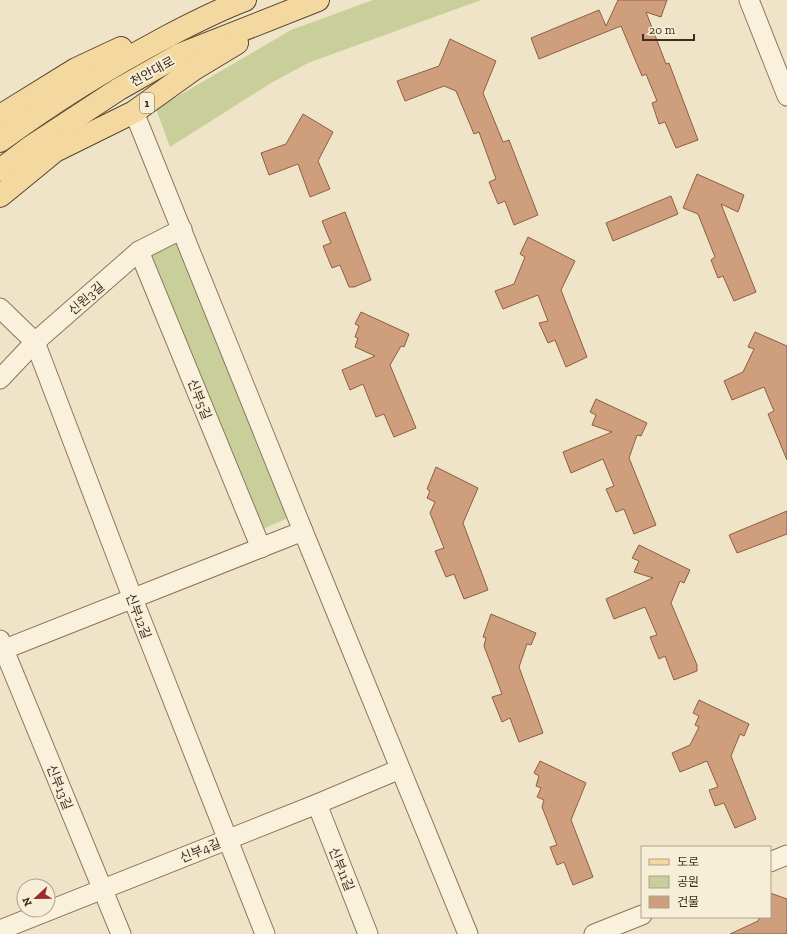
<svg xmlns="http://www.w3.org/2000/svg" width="787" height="934" viewBox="0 0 787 934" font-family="'Zilla Slab','Noto Sans KR',serif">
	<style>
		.green { fill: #c9cf9b }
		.building { fill: #cf9f7d; stroke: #8d5f41 }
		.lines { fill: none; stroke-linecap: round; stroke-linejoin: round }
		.minor-casing { stroke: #8d765c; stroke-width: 21 }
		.major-casing { stroke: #5b4430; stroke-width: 24 }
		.minor { stroke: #faf1dc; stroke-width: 19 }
		.major { stroke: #f3d9a0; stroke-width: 22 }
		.labels { text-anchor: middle; stroke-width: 4; stroke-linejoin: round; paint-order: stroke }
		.shield { fill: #f7eed8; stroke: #756857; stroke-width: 1 }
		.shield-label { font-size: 12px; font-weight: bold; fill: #3d2e20 }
		.street-label { font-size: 13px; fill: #3d2e20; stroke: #f7eed8 }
	</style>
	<rect width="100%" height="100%" fill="#f0e4c8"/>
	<g class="green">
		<path d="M373,0H481L308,63L271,83L170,147L156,109L291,30Z"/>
		<path d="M180,239L288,518L263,529L151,260L154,252Z"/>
	</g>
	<g class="building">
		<path d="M618,0H667L661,17L646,12L666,64L669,63L698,140L676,148L665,122L659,124L652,103L657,101L646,74L642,76L621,26L539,59L531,38L599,10L606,26Z"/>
		<path d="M450,39L496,61L483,93L503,142L509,140L538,215L514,225L505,201L498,204L489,182L496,179L479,132L474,134L456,91L444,86L405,101L397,81L439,66Z"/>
		<path d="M303,114L333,132L318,161L330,189L310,197L298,164L269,175L261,153L286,144Z"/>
		<path d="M697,174L744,195L738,212L721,204L756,292L734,301L723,276L718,278L711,260L715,257L698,214L683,208Z"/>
		<path d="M671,196L678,214L613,241L606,223Z"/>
		<path d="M345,212L371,280L354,287H349L340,265L332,268L323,246L331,243L322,221Z"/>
		<path d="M528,237L575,261L561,290L587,357L566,367L555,340L548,343L539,323L548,321L538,295L503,309L495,291L514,284L525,257L520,254Z"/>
		<path d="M361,312L409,334L404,347L401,346L390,365L416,428L394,437L384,414L376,417L363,384L350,390L342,370L375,356L355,347L358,338L355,337L359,326L355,324Z"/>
		<path d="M755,332L787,346V460L768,414L774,411L764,387L732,400L724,381L743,372L754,349L748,347Z"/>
		<path d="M596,399L647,423L641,436L637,435L629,458L656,525L634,534L624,509L616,512L606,489L614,486L603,459L571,473L563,452L612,432L592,425L596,415L590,412Z"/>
		<path d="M436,467L478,488L463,523L488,590L464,599L454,574L446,577L435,551L444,548L430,513L435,502L427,498L430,491L427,489Z"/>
		<path d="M787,511V534L737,553L729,535Z"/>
		<path d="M639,545L690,570L684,583L680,581L671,603L697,665V671L674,680L665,656L659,659L650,637L657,635L645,607L614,619L606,599L653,578L634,572L639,561L632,558Z"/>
		<path d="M491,614L536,633L531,645L527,644L519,667L543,733L519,742L510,718L502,722L492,697L502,694L484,646L486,638L483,637Z"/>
		<path d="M699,700L749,724L744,736L740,734L731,756L756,819L735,828L724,803L715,806L709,790L718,787L707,761L680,772L672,753L690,745L699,727L695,725L699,716L693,713Z"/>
		<path d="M540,761L586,783L571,820L593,877L573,885L564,862L557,865L550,847L557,845L542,807L544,800L537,797L541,788L536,786L539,776L534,773Z"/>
		<path d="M770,893L787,899V934H730L758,921L760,917H770Z"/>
	</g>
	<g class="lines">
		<defs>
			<g id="minor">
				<path d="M749,0L787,96"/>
				<path d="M134,112L303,531L468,934"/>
				<path d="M139,251L261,548"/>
				<path d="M0,308L35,342L133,599L265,934"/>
				<path d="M0,379L35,342L139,251L182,229"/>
				<path d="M0,640L121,934"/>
				<path d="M0,651L303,531"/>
				<path d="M317,804L368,934"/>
				<path d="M770,862L787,855"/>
				<path d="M0,930L317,804L400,769"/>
				<path d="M594,934L642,915"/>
			</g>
			<g id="major">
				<path d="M0,116L76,69L121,48"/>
				<path d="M0,141C53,102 109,67 168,36C193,23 218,10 245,0"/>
				<path d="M0,170L29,148L119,89L179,55L318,0"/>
				<path d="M0,196L55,151L134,112L194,69L237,43"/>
			</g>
		</defs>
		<use href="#minor" class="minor-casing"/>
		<use href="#major" class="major-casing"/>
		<use href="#minor" class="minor"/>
		<use href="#major" class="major"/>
	</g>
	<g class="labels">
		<rect class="shield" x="140" y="93" width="14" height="20" rx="3"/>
		<g class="shield-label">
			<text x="147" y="107">1</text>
		</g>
		<g class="street-label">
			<text transform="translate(152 71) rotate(-29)" y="5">천안대로</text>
			<text transform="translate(86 298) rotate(-41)" y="5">신원3길</text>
			<text transform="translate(200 399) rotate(68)" y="5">신부5길</text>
			<text transform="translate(139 616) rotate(69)" y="5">신부12길</text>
			<text transform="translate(60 787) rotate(68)" y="5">신부13길</text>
			<text transform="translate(200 850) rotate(-22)" y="5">신부4길</text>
			<text transform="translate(342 869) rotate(68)" y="5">신부11길</text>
		</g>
	</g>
	<rect x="641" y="846" width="130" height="72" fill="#f7eed8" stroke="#ada18e"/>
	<rect x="649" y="859" width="20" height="6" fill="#f3d9a0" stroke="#ada18e"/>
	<text x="677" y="866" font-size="12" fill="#3d2e20">도로</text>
	<rect x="649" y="876" width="20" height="12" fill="#c9cf9b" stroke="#ada18e"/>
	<text x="677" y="886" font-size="12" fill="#3d2e20">공원</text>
	<rect x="649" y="896" width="20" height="12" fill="#cf9f7d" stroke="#ada18e"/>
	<text x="677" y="906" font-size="12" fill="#3d2e20">건물</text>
	<g transform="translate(36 898) rotate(248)"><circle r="19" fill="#f7eed8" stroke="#ada18e"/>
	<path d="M0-3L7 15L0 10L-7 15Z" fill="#9e2a2b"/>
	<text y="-6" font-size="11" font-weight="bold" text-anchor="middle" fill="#3d2e20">N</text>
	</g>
	<path d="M643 34v6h51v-6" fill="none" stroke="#3d2e20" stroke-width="2"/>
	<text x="649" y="34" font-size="12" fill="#3d2e20" stroke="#f7eed8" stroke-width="3" paint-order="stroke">20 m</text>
</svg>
